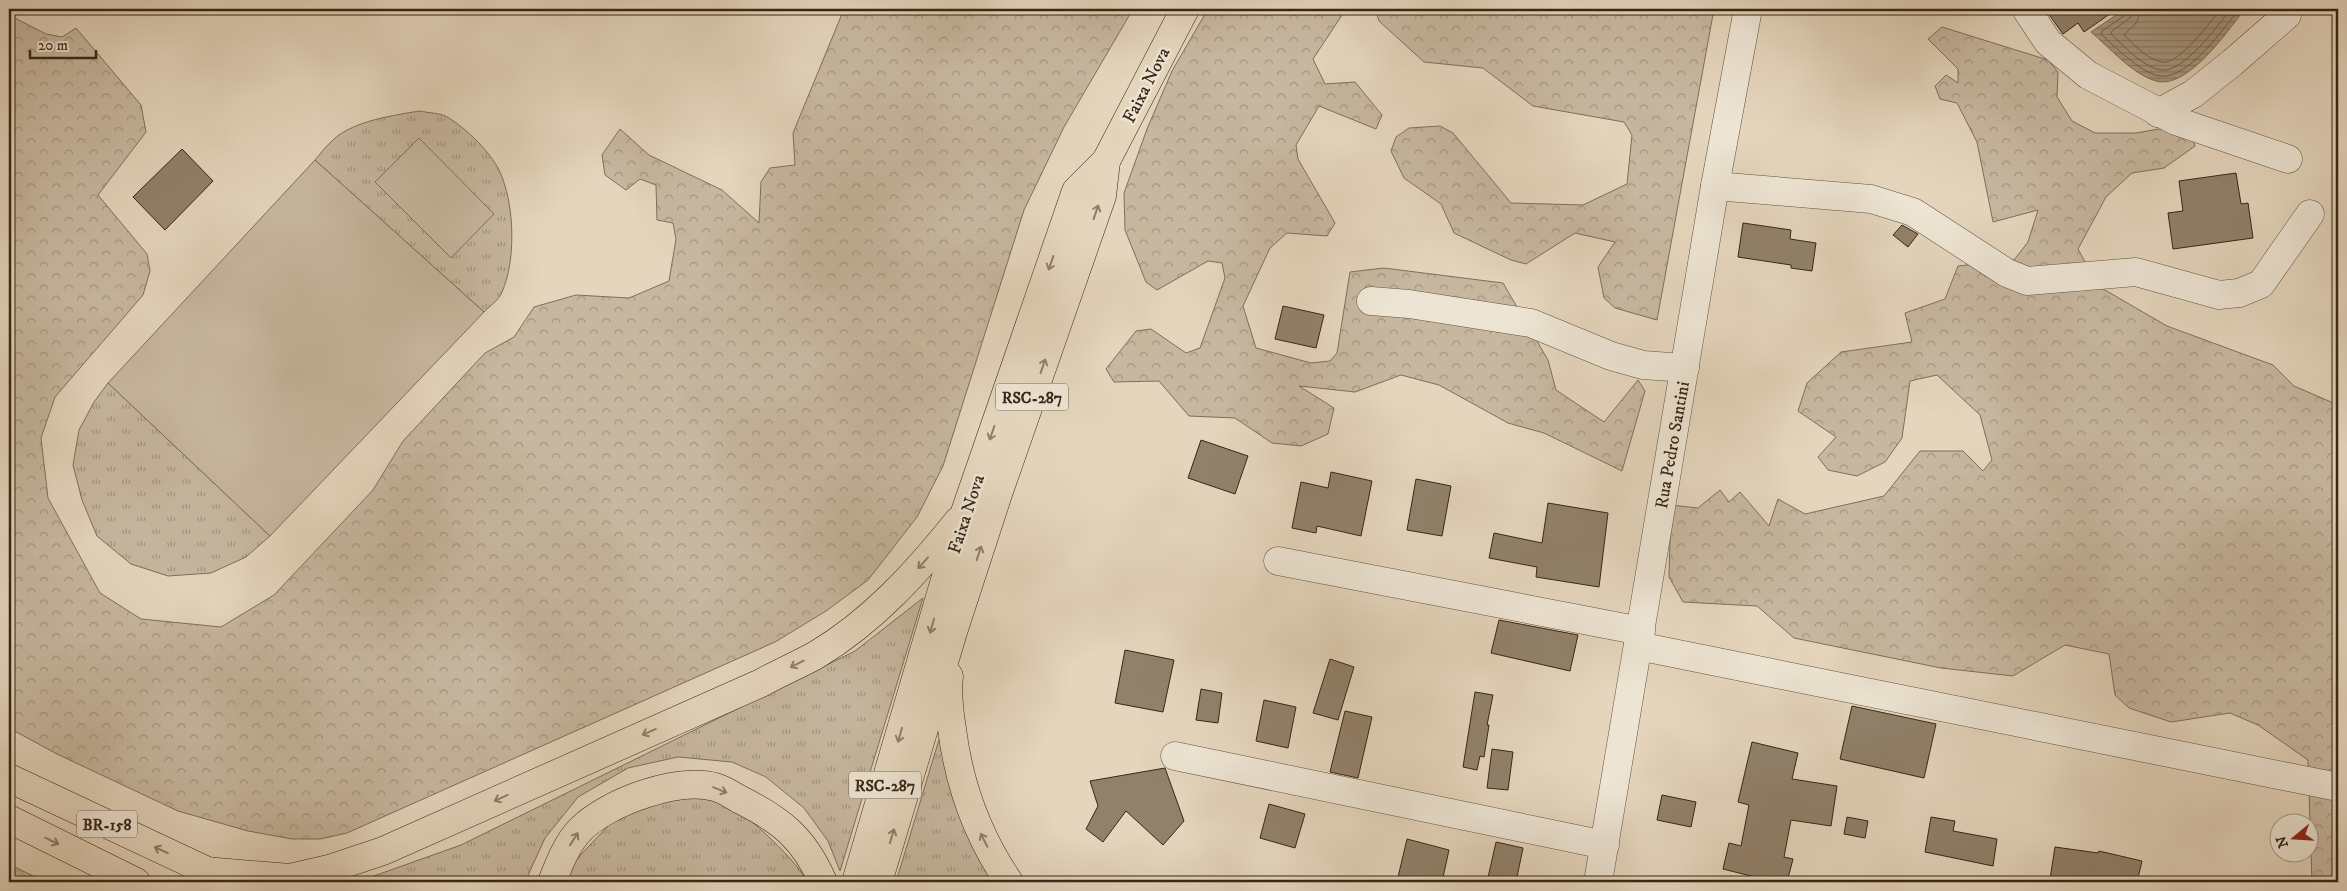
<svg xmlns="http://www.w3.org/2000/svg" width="2347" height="891" viewBox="0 0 2347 891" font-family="'IM FELL DW Pica',serif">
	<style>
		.grass { fill: url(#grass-tufts); stroke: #7f6e5a }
		.forest { fill: url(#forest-crowns); stroke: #7f6e5a }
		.pitch { fill: #c7b79f; stroke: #7f6e5a }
		.water { fill: url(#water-rules); stroke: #7b6c57 }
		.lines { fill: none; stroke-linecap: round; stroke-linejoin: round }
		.shore { stroke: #70604c; stroke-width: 1 }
		.building { fill: #91816b; stroke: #372614 }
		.minor-casing { stroke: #62523e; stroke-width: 29 }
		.highway-casing { stroke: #372614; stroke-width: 29 }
		.minor { stroke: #ede4d3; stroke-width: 28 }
		.highway { stroke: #e4d5bc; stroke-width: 28 }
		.oneway { stroke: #8e7e68 }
		.labels { text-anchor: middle; stroke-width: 5; stroke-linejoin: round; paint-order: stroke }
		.shield { fill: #ede4d3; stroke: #6e5f4d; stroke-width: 1 }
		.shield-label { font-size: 16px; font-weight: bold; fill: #372614 }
		.street-label { font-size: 18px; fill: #372614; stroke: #ede4d3 }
	</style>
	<defs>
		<pattern id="grass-tufts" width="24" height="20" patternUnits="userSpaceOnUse" patternTransform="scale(1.25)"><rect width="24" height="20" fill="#c7b79f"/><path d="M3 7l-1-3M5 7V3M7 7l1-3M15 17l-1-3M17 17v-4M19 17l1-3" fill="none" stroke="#a29580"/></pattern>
		<pattern id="forest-crowns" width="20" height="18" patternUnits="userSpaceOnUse" patternTransform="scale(1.25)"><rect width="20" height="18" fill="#c7b79f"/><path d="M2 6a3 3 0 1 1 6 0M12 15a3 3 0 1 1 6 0" fill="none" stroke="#a29580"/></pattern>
		<pattern id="water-rules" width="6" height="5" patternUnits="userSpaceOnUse" patternTransform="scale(1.25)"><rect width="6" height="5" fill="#a99a83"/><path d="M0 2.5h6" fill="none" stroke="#8a7d6a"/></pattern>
	</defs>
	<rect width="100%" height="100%" fill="#e4d5bc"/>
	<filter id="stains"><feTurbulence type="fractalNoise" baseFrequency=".004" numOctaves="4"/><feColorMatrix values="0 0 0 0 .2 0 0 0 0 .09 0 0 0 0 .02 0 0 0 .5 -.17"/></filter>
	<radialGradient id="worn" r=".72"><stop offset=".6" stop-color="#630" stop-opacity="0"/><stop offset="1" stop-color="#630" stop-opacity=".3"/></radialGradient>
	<g class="grass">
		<path d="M420,111C428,113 442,113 449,118C466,129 484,146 495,163C515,194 517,259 502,292C499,300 490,306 484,312L315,160C321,153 327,145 334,139C354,121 394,115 420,111Z"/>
		<path d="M108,383L270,536L246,557L211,573L168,576L131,564L97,536L82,500L73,465L79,430L94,402Z"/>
		<path d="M923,598L840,871L828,841L804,808L766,777L732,762L678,757L628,768L578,797L545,838L525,882H357L461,845L855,651Z"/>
		<path d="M941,733L997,882H896Z"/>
		<path d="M683,793C698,797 714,799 728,805C743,810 804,867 806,882H567V869L610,824L637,805Z"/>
	</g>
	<g class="forest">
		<path d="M844,9H1133L1064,127L1024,210L943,466L917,517L868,580L826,611L775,642L347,833L320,839H292L248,831L178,811L57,754L9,728V15L46,34L62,37L76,28L141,105L146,132L98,195L147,254L150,271L143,295L55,397L41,438L48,498L100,593L141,619L221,627L274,595L373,490L403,441L485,353L514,337L534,307L576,295L629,298L669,281L676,239L673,223L657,220L656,185L640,179L626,190L605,175L602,155L620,129L649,155L722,190L759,223L761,182L770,168L795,165L793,133Z"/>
		<path d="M1208,9H1346L1313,59L1325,84L1355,82L1382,115L1376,129L1319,106L1296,145L1298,159L1335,223L1327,236L1287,233L1270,248L1243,306L1256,348L1311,363L1330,361L1337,353L1350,272L1384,268L1503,283L1548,360L1556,390L1604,422L1638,380L1645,391L1622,471L1544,433L1508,423L1439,385L1401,375L1355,392L1299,386L1334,408L1328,434L1301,446L1272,443L1235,418L1189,416L1159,381L1114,382L1106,369L1136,331L1151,329L1186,353L1200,348L1225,278L1222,263L1208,261L1157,290L1146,282L1125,230L1124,193L1147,129L1172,71Z"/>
		<path d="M1375,9H1714L1657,320L1615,308L1604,298L1598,267L1615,242L1575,233L1526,264L1511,260L1454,233L1441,204L1404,178L1391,151L1396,137L1409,128L1440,126L1453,133L1511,203L1583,205L1627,184L1632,135L1624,122L1533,106L1483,68L1424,62L1379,21Z"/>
		<path d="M1942,27L2048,60L2058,72L2057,97L2072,121L2095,133H2136L2159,129L2192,135L2195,146L2164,168L2132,173L2106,197L2078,249L2098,286L2167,326L2273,365L2294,386L2338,405V882H2312L2308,760L2258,725L2230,713L2171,722L2129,708L2115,695L2109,654L2065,645L2013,676L1941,668L1794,638L1757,606L1683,602L1669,577L1671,505L1698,508L1720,490L1729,502L1740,492L1769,526L1778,499L1805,514L1884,496L1920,451H1963L1983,471L1992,460L1980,415L1937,375L1910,381L1902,438L1885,462L1857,476L1828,470L1818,457L1836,437L1798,411L1807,383L1841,352L1912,342L1905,313L1945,299L1958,266L2014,260L2028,242L2038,210L1993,222L1977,142L1957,103L1940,99L1935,86L1946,75L1958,83V69L1928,39Z"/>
		<path d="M9,864L45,882H9Z"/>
	</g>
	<g class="pitch">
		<path d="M419,138L494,214L451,258L375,182Z"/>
		<path d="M315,160L484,312L270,536L108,383Z"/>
	</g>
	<path class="water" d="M2125,9H2245C2228,30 2188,90 2156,81C2132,74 2110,48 2091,32Z"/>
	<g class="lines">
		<g class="shore">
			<path d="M2127,9L2125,15L2102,31L2101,34C2114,46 2142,74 2160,76C2189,79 2223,29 2239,9"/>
			<path d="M2133,9L2130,18L2112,31L2111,34C2124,46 2143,67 2161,70C2184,73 2218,25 2231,9"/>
			<path d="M2141,9L2137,22L2124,35C2133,44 2148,60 2162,62C2178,66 2211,21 2221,9"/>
		</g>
	</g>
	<g class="building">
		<path d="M2045,9H2117L2084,32L2078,23L2063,34Z"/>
		<path d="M182,149L213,181L165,230L133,197Z"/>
		<path d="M2236,173L2241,204L2248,203L2253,238L2173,249L2168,213L2183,211L2179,181Z"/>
		<path d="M1743,223L1791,230L1790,239L1816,243L1812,271L1791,268V265L1738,257Z"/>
		<path d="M1902,225L1918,234L1908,247L1893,235Z"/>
		<path d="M1283,306L1324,315L1316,348L1275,339Z"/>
		<path d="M1201,440L1248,456L1235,494L1188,478Z"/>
		<path d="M1331,472L1372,481L1361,536L1317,526L1316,533L1292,528L1301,482L1328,488Z"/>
		<path d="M1416,479L1451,486L1442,536L1407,530Z"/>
		<path d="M1548,503L1608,513L1599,587L1536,577L1537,567L1489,558L1494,533L1542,543Z"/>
		<path d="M1499,620L1578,635L1570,671L1491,653Z"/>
		<path d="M1125,650L1174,660L1163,712L1115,703Z"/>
		<path d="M1330,659L1354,667L1338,720L1313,713Z"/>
		<path d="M1201,689L1222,693L1218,723L1196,720Z"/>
		<path d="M1475,692L1493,695L1487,725H1489L1484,757L1480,756L1477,770L1463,767Z"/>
		<path d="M1264,700L1296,707L1288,748L1256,741Z"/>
		<path d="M1852,706L1936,724L1924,778L1840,759Z"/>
		<path d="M1345,711L1372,717L1358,778L1330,772Z"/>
		<path d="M1752,742L1798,753L1792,779L1837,786L1831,826L1791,820L1784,857L1793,859L1787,882H1775L1723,869L1729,843L1741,846L1749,805L1738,802Z"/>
		<path d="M1492,749L1513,752L1508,790L1487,788Z"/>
		<path d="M1165,768L1184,821L1163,845L1126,811L1103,842L1086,829L1098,806L1090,781Z"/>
		<path d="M1662,795L1696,802L1691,827L1657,820Z"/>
		<path d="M1269,804L1305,814L1295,848L1260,838Z"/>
		<path d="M1847,817L1868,821L1865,838L1844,834Z"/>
		<path d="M1931,817L1955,821L1953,831L1997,839L1993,866L1925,852Z"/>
		<path d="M1407,839L1449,850L1442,882H1419L1398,877Z"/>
		<path d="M1496,842L1523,848L1516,882H1487Z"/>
		<path d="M2055,847L2098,853L2099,851L2142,861L2137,882H2070L2050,879Z"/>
	</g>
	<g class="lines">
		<defs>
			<g id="minor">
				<path d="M2026,9L2048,42L2088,75L2176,121L2288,159"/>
				<path d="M2158,113L2193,94L2233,62L2287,15"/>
				<path d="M1715,186L1871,199L1913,212L2007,273L2027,281L2136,272L2219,295L2239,293L2261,284L2310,214"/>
				<path d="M1371,301L1409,304L1531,323L1611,356L1643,365L1685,368"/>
				<path d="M1278,561L1641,631"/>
				<path d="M1638,646L2338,787"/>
				<path d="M1175,756L1605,845"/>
				<path d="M1598,882L1715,186L1748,9"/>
			</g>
			<g id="highway">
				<path d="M949,676C947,695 949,711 952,729C959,785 977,835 1009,882"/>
				<path d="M9,778L222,878"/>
				<path d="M9,819L136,882"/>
				<path d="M205,871L290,878L329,869L383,851L761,683C779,673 798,665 816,655C873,621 917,572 958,521"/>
				<path d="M552,882C559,864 567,843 581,829C608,802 677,777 715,787C723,789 732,795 739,799C781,820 804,838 823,882"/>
				<path d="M856,882L965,512L1076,191L1106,161L1185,9"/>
				<path d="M878,882L953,632L998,494L1102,196L1106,161"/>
			</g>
		</defs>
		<use href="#minor" class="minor-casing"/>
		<use href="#highway" class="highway-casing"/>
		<use href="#minor" class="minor"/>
		<use href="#highway" class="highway"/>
	</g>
	<defs><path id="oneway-shaft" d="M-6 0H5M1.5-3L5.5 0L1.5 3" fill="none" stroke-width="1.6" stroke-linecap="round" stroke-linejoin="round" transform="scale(1.25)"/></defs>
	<g class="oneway">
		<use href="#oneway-shaft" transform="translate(1096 212) rotate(-71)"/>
		<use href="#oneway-shaft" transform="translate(1051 263) rotate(109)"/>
		<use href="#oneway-shaft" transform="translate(1043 366) rotate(-71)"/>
		<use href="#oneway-shaft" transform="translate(992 433) rotate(109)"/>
		<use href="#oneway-shaft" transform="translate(979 553) rotate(-72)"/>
		<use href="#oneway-shaft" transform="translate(923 563) rotate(132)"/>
		<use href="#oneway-shaft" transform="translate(932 626) rotate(106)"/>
		<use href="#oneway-shaft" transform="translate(797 664) rotate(153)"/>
		<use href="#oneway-shaft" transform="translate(649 732) rotate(156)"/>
		<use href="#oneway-shaft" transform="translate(900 735) rotate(106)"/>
		<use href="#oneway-shaft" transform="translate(720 790) rotate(22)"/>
		<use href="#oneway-shaft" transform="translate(501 798) rotate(156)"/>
		<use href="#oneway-shaft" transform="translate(892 836) rotate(-73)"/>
		<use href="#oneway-shaft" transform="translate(574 839) rotate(-57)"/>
		<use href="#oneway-shaft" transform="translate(984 840) rotate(-117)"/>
		<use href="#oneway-shaft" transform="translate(52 841) rotate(26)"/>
		<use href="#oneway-shaft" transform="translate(161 850) rotate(-155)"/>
	</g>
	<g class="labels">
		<g class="shield">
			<rect x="996" y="383.5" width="72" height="27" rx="4"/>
			<rect x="849" y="771.5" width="72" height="27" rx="4"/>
			<rect x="77" y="810.5" width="60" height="27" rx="4"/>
		</g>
		<g class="shield-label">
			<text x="1032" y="403">RSC-287</text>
			<text x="885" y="791">RSC-287</text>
			<text x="107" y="830">BR-158</text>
		</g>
		<g class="street-label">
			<text transform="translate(1146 85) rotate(-63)" y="6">Faixa Nova</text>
			<text transform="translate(1672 445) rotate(-80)" y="6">Rua Pedro Santini</text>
			<text transform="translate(966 514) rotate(-72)" y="6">Faixa Nova</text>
		</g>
	</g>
	<rect width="2347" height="891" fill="none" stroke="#e4d5bc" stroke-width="30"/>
	<rect x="10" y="10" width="2327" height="871" fill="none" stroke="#372614" stroke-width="2.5"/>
	<rect x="15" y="15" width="2317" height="861" fill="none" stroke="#372614"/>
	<g transform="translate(2294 838) rotate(252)"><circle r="24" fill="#ede4d3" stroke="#a49887"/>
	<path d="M0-4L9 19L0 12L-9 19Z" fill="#8f2418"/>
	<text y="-8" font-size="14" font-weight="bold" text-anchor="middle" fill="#372614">N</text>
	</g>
	<path d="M30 50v8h66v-8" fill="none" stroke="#372614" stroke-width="2.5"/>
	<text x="38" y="50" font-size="15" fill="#372614" stroke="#ede4d3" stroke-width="4" paint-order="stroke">20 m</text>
	<rect width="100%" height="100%" filter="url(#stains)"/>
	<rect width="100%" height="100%" fill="url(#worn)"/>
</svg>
